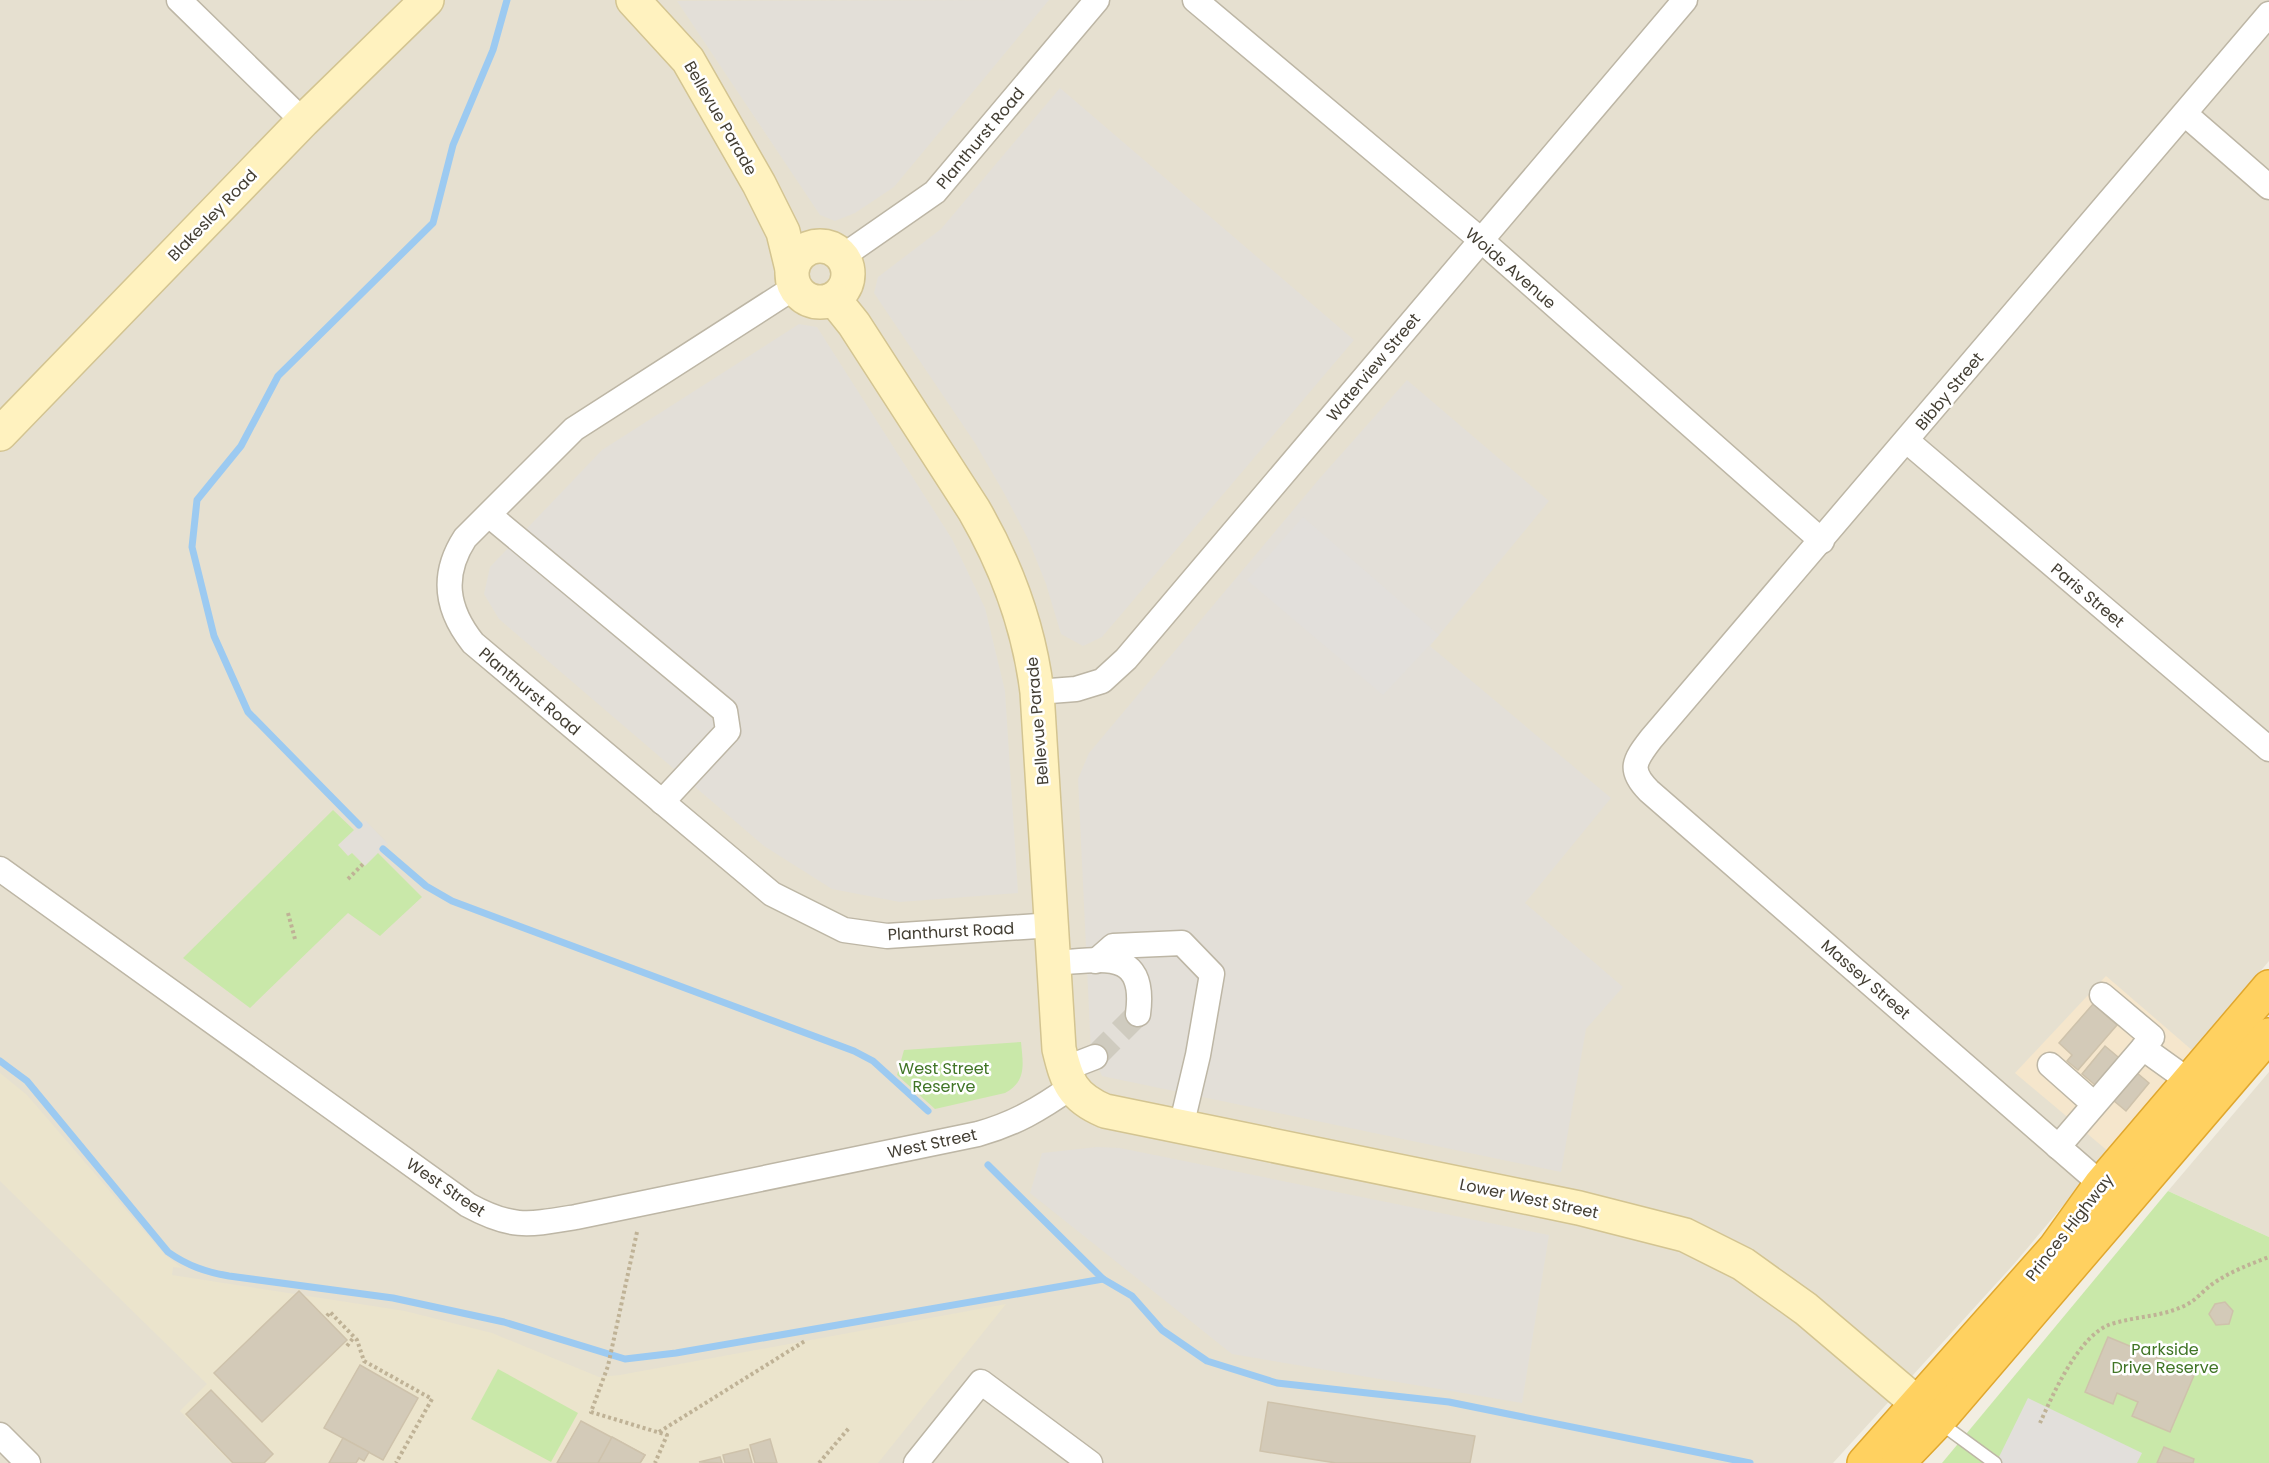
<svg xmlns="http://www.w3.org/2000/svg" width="2269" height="1463" viewBox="0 0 2269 1463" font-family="Poppins,sans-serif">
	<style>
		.residential { fill: #e6e0d0 }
		.commercial { fill: #f5e6cc }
		.industrial { fill: #e3dfd8 }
		.education { fill: #ebe4cc }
		.green { fill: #c9e8a9 }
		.parking { fill: #e2dfdb }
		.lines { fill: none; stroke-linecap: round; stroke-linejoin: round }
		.stream { stroke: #9ccaf1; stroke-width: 7 }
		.building { fill: #d3cab8; stroke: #cec2ab; stroke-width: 1.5 }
		.street-tunnel { stroke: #cfcbbf; stroke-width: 24; stroke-dasharray: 24 12; stroke-linecap: butt }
		.lane-casing { stroke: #bdb6a5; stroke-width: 15 }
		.street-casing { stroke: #bdb6a5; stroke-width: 27 }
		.secondary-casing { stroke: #d3c491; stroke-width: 36 }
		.highway-casing { stroke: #e0a72e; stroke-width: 36 }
		.path { stroke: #bfb296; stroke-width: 4; stroke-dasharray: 3 3; stroke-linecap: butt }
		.lane { stroke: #fff; stroke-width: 12 }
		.street { stroke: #fff; stroke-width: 24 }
		.secondary { stroke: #fff2bf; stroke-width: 33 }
		.highway { stroke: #ffd160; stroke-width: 33 }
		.labels { text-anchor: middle; stroke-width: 5; stroke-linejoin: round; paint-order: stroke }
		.street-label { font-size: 16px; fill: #433e33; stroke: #fff }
		.park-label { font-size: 16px; fill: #407526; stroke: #fff }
	</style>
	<rect width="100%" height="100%" fill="#f2eee2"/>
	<g class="residential">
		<path d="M0,0H2269V961L2014,1264L1833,1463H0Z"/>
		<path d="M2269,1072V1237L2168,1191Z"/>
	</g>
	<path class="commercial" d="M2106,976L2193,1051L2109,1152L2015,1073Z"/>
	<g class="industrial">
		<path d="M1049,0L894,187L855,213L835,221L820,215L677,1Z"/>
		<path d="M1060,88L1354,340L1102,637L1083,646L1061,634L1046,584L1028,539L1004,493L975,443L874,293L878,277L941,229Z"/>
		<path d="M799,324L817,327L952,539L985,608L1005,691L1018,893L900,902L832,889L764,846L499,619L484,594L490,567L602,450Z"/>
		<path d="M1407,380L1549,501L1430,646L1611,798L1525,903L1623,987L1586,1029L1561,1172L1102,1076L1091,1052L1078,779L1089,753L1320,478Z"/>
		<path d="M365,820L388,844L365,866L353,853L349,856L338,845Z"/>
		<path d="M1097,1147L1120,1148L1549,1235L1522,1403L1232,1354L1030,1193L1042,1153Z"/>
	</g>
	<path class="education" d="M0,1073L27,1095L164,1254L182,1268L173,1267L172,1275L405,1311L492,1333L599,1377L620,1375L1006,1304L878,1463H231L180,1411L207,1384L0,1181Z"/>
	<g class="green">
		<path d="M333,810L354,830L338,845L348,856L352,853L365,866L378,853L422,897L380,936L348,913L250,1008L183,958Z"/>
		<path d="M1021,1042C1023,1064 1027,1081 1005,1093L935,1109L897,1075L904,1050Z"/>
		<path d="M2168,1191L2269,1237V1463H1942Z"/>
		<path d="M498,1369L578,1413L551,1462L471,1419Z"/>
	</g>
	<g class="parking">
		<path d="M1303,517L1439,635L1383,695L1247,580Z"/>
		<path d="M2028,1398L2142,1453L2137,1463H1996Z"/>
	</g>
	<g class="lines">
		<g class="stream">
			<path d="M359,825L248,712L214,636L192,547L197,500L241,446L278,376L433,223L453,145L493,50L507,0"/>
			<path d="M383,849L426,886L452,901L854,1051L873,1061L928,1111"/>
			<path d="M0,1061L27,1081L168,1252C188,1266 206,1272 229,1276L393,1298L504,1322L625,1359L676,1353L1103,1279"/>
			<path d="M988,1165L1103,1279L1132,1296L1162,1330L1207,1361L1277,1383L1449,1402L1750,1463"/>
		</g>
	</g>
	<g class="building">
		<path d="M2093,1004L2117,1025L2078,1070L2067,1061L2072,1055L2059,1043Z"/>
		<path d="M2105,1046L2149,1083L2126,1111L2082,1074Z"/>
		<path d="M299,1291L347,1340L262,1422L214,1373Z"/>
		<path d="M2225,1302L2233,1311L2229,1324L2216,1325L2209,1314L2215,1304Z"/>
		<path d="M2108,1337L2195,1373L2170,1432L2132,1416L2138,1402L2117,1393L2113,1404L2085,1392Z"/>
		<path d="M360,1365L418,1398L383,1460L324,1428Z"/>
		<path d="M211,1390L273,1454L264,1463H233L186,1414Z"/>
		<path d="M1268,1402L1475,1436L1470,1463H1336L1260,1451Z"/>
		<path d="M581,1421L645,1455L640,1463H557Z"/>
		<path d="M612,1437L645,1455L640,1463H598Z"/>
		<path d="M343,1438L369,1452L364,1461L359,1458L356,1463H329Z"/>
		<path d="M770,1439L777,1463H755L750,1445Z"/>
		<path d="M2164,1447L2194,1459L2193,1463H2157Z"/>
		<path d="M748,1449L752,1463H725L723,1455Z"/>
		<path d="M720,1457L722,1463L699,1462Z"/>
	</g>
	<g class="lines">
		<path class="street-tunnel" d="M1095,1057L1138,1014"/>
		<defs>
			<path id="lane" d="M1939,1422L1995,1463"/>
			<g id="street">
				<path d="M179,0L303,121"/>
				<path d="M1195,0L1481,240L1822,541"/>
				<path d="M2185,114L2269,187"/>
				<path d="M843,256L935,192L1097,0"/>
				<path d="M795,287L574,429L465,538C441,575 446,609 473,643L772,894L844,930L887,936L1053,925"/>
				<path d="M1907,441L2269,749"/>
				<path d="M489,515L725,711L728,731L662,802"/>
				<path d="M1037,692L1076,689L1102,681L1126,659L1685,0"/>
				<path d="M0,869L468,1205C512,1229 528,1225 576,1217L978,1134C1014,1124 1040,1109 1071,1087"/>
				<path d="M1096,961L1113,946L1182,943L1212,974L1198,1055L1181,1127"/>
				<path d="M1055,963C1101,960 1147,947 1138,1014"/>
				<path d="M2102,995L2152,1037L2143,1048"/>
				<path d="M2050,1065L2094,1104"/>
				<path d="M1064,1069L1095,1057"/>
				<path d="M2058,1147L2143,1048L2189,1081"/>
				<path d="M2101,1184L1649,791C1628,770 1634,761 1651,739L2269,14"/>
				<path d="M0,1435L28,1463"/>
				<path d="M916,1463L981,1382L1090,1463"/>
			</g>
			<g id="secondary">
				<path d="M633,0L688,60L759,184L783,232L792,269"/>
				<circle cx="820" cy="274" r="28"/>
				<path d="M834,299L854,324L974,510C1007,567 1029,627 1037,692L1059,1049C1067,1082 1072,1097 1105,1111L1579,1208L1685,1235L1743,1264L1806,1309L1938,1421"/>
				<path d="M0,434L303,121L427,0"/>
			</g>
			<g id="highway">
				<path d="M1864,1463L2055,1248L2101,1184L2269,987"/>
				<path d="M1898,1463L1938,1421L2269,1035"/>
			</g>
		</defs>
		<use href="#lane" class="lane-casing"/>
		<use href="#street" class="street-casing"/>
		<use href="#secondary" class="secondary-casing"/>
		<use href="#highway" class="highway-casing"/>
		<g class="path">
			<path d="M348,879L363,864"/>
			<path d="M288,913L295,939"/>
			<path d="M637,1232L608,1366L591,1412L667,1435L655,1463"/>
			<path d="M327,1316L330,1312L357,1340L364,1361L432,1399L396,1463"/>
			<path d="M347,1346L354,1337"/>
			<path d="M2040,1423C2053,1394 2079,1335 2111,1324C2137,1316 2162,1317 2186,1305C2196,1300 2203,1291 2211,1285C2229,1272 2248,1265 2269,1257"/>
			<path d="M659,1432L805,1341"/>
			<path d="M819,1463L849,1428"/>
		</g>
		<use href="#lane" class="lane"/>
		<use href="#street" class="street"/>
		<use href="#secondary" class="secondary"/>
		<use href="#highway" class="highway"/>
	</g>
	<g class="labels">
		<g class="street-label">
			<text transform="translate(721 118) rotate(60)" y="6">Bellevue Parade</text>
			<text transform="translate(980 138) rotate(-50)" y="6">Planthurst Road</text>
			<text transform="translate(212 215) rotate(-46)" y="6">Blakesley Road</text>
			<text transform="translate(1511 268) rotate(41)" y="6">Woids Avenue</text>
			<text transform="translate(1373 367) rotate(-50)" y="6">Waterview Street</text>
			<text transform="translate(1949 391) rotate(-50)" y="6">Bibby Street</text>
			<text transform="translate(2088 595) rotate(40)" y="6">Paris Street</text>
			<text transform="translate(530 691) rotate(40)" y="6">Planthurst Road</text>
			<text transform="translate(1037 721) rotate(-95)" y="6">Bellevue Parade</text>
			<text transform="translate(951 931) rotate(-3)" y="6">Planthurst Road</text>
			<text transform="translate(1866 979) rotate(41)" y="6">Massey Street</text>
			<text transform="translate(932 1143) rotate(-12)" y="6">West Street</text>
			<text transform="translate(446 1187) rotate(34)" y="6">West Street</text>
			<text transform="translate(1529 1198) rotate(12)" y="6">Lower West Street</text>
			<text transform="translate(2069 1227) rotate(-52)" y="6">Princes Highway</text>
		</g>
		<g class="park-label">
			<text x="944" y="1074">West Street<tspan x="944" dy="18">Reserve</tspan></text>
			<text x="2165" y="1355">Parkside<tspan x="2165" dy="18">Drive Reserve</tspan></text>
		</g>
	</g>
</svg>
